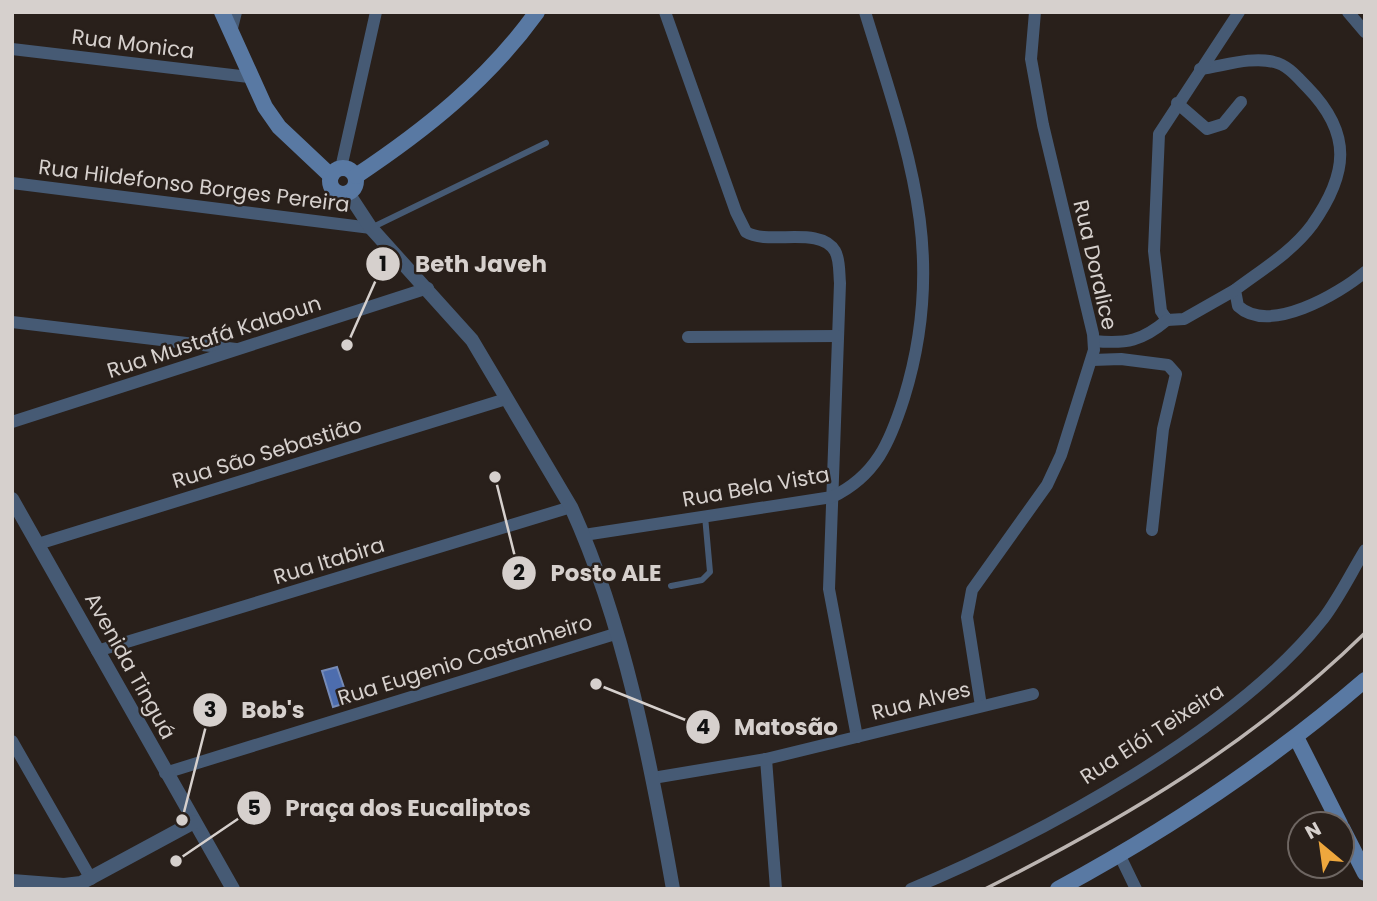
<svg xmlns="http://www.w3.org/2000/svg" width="1377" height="901" viewBox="0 0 1377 901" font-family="Poppins,sans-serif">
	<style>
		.water { fill: #4d6dae; stroke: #768bb7; stroke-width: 2 }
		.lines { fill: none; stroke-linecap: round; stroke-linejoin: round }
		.service { stroke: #465a74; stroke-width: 6 }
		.minor { stroke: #465a74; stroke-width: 12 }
		.tertiary { stroke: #465a74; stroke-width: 14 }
		.secondary { stroke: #5979a3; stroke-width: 16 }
		.rail { stroke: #bcb5b2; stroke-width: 3.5 }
		.labels { text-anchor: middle; stroke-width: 5; stroke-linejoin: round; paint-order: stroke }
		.street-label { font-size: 21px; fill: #d6d0cd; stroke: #29201b }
		.leader { fill: none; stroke: #d6d0cd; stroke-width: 2.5 }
		.callout-dot { fill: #d6d0cd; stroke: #29201b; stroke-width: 2.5 }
		.mark-label { font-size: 21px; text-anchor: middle; font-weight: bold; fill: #111 }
		.callout-label { font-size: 23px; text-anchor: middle; font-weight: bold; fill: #d6d0cd; stroke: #29201b; stroke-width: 5; stroke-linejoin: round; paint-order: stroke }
	</style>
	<rect width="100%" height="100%" fill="#29201b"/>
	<path class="water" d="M337,667L349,702L333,707L322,671Z"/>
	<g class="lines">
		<g class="service">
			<path d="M371,228L546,143"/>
			<path d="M671,586L702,580L710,572L705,516"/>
		</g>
		<g class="minor">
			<path d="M665,12L736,212L746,232C768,246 820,225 835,251C840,259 839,273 840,283L829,589L857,737"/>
			<path d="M1348,12L1365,32"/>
			<path d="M231,32L236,12"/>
			<path d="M12,49L249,77"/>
			<path d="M1200,69C1223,66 1252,56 1274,62C1288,65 1298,78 1307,87C1353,134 1348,174 1312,225C1292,252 1260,271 1235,290L1238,306C1269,335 1339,294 1365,272"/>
			<path d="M1177,103L1207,129L1223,124L1241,102"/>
			<path d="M341,168L376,12"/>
			<path d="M12,183L371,228"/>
			<path d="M1235,290L1184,319L1167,320L1161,311L1154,251L1159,134L1239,12"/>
			<path d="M12,322L236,349"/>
			<path d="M688,337L838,336"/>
			<path d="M1094,341C1127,344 1142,341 1167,320"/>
			<path d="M1092,360L1121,359L1168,365L1176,374L1163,429L1152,530"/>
			<path d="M12,422L428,288"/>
			<path d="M584,535L832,497C876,476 890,442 904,398C949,253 907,149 865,12"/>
			<path d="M38,544L506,399"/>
			<path d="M97,651L571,507"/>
			<path d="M981,706L967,617L972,590L1047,485L1061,455L1094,350L1093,334L1043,125L1031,59L1035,12"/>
			<path d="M12,741L91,879"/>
			<path d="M766,759L776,889"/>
			<path d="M165,773L615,634"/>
			<path d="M653,778L766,759L1033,694"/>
			<path d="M1120,856L1136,889"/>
			<path d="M911,889C1041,835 1235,730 1323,619C1339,598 1351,573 1365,550"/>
		</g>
		<g class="tertiary">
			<path d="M348,193L371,228L472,340L571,507C624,623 651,764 673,889"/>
			<path d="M12,499L233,889"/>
			<path d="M12,881L64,885L81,883L194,822"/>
		</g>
		<g class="secondary">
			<path d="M222,12L265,107L279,127L331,176"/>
			<circle cx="343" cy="181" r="13"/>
			<path d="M356,176C425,130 488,80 537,12"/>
			<path d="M1296,737L1340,824"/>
			<path d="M1342,828L1365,873"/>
			<path d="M1058,889C1167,830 1271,761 1365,680"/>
		</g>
		<path class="rail" d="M985,889C1126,818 1251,744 1365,633"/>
	</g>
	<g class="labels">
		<g class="street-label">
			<text transform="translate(133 44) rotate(7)" y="7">Rua Monica</text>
			<text transform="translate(194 186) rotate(7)" y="7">Rua Hildefonso Borges Pereira</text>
			<text transform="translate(1095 265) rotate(77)" y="7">Rua Doralice</text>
			<text transform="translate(214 337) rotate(-18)" y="7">Rua Mustafá Kalaoun</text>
			<text transform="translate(267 453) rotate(-17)" y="7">Rua São Sebastião</text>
			<text transform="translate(756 487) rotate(-10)" y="7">Rua Bela Vista</text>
			<text transform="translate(329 561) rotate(-17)" y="7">Rua Itabira</text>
			<text transform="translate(465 660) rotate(-17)" y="7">Rua Eugenio Castanheiro</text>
			<text transform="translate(130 666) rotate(61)" y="7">Avenida Tinguá</text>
			<text transform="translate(921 701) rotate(-14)" y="7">Rua Alves</text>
			<text transform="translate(1152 734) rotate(-33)" y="7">Rua Elói Teixeira</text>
		</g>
	</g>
	<path class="leader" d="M347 345L383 264M495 477L519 573M182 820L210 710M596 684L703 727M176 861L254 808"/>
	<g class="callout-dot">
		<circle cx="347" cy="345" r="7"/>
		<circle cx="495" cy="477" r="7"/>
		<circle cx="182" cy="820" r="7"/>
		<circle cx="596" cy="684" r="7"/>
		<circle cx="176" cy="861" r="7"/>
		<circle cx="383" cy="264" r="18"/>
		<circle cx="519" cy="573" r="18"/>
		<circle cx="210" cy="710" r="18"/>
		<circle cx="703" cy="727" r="18"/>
		<circle cx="254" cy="808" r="18"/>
	</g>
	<g class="mark-label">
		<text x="383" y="271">1</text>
		<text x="519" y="580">2</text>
		<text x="210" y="717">3</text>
		<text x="703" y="734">4</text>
		<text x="254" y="815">5</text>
	</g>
	<g class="callout-label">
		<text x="481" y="272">Beth Javeh</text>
		<text x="606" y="581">Posto ALE</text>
		<text x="273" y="718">Bob's</text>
		<text x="786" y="735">Matosão</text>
		<text x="408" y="816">Praça dos Eucaliptos</text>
	</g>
	<rect width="1377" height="901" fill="none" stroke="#d6d0cd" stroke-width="28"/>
	<g transform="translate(1321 845) rotate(331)"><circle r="33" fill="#29201b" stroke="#6e6662" stroke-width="2"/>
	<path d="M0-5L12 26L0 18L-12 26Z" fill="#eea73d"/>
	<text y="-10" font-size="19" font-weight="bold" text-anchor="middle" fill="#d6d0cd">N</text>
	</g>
</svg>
